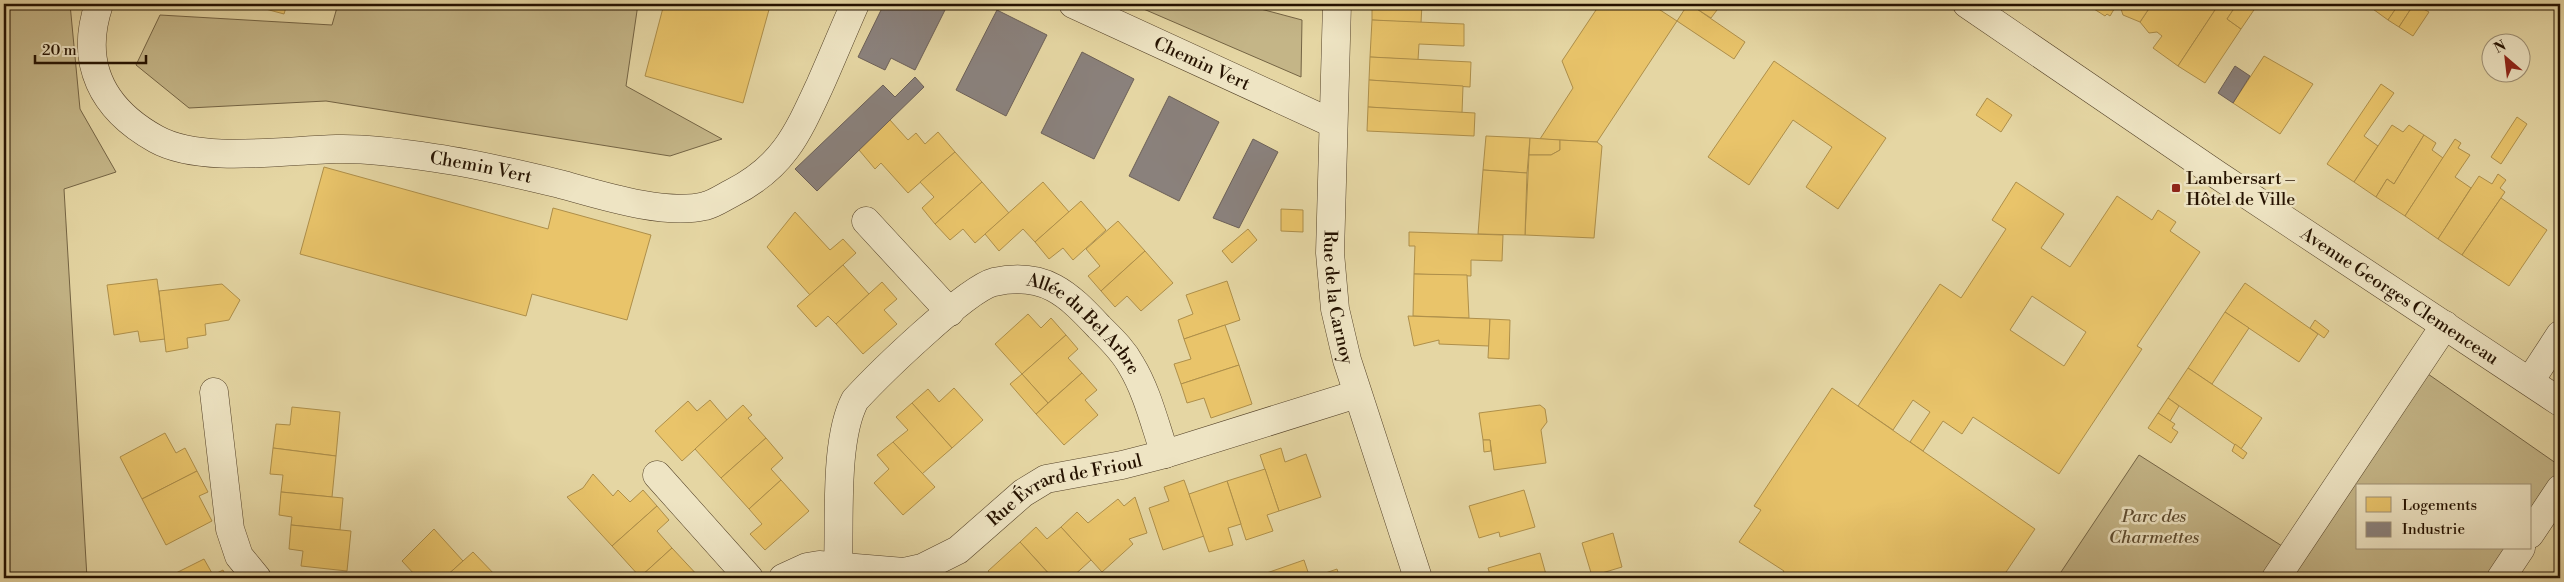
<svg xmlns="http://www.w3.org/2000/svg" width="2564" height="582" viewBox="0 0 2564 582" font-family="'Libre Bodoni',serif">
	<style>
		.green { fill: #c4b587; stroke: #746444 }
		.homes { fill: #e9c46a; stroke: #ae8f4a; fill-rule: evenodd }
		.industry { fill: #8a817c; stroke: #6c6057 }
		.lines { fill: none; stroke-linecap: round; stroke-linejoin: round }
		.minor-casing { stroke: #554329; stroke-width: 29 }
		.minor { stroke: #eee4c3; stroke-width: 28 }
		.poi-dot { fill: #8f2418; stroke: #eee4c3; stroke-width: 2 }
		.labels { text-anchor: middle; stroke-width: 5; stroke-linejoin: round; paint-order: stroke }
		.street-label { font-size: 18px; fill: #251200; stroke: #eee4c3 }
		.poi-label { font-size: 18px; fill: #251200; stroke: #eee4c3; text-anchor: start }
		.park-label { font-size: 18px; font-style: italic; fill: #5d4b2f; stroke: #eee4c3 }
	</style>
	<rect width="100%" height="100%" fill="#e5d6a3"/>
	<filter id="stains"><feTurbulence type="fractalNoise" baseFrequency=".004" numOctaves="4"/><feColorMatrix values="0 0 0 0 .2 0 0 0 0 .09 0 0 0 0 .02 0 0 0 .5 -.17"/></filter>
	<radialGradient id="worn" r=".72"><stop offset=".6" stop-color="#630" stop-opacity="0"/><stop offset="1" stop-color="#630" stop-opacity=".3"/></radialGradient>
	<g class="green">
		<path d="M4,4H70L80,109L116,172L64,189L87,578H4Z"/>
		<path d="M338,4H638L626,86L722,139L670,156L326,101L189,108L136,65L160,15L332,25Z"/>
		<path d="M1132,4H1242L1302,20L1301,77Z"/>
		<path d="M2428,374L2560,466V472L2530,515V486H2358V548H2507L2487,578H2057L2139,455L2304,560Z"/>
	</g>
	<g class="homes">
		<path d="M247,4H287L284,14Z"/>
		<path d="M664,4H761L770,6L743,103L645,76Z"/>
		<path d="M1372,4H1422L1421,23L1372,20Z"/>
		<path d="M1600,4H1660L1657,8L1677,21L1597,142L1540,139L1573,88L1562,61Z"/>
		<path d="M1688,4H1696L1694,7L1745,42L1734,59L1677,21Z"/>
		<path d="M1696,4H1716L1720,6L1711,18L1694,7Z"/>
		<path d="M2152,4H2219L2178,66L2153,48L2162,36L2157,32L2149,33L2140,22Z"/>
		<path d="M2152,4L2140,22L2123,15L2121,9L2116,6L2110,16L2107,14L2105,16L2094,9L2096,6L2093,5Z"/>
		<path d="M2219,4H2237L2227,19L2241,29L2205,83L2178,66Z"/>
		<path d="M2237,4H2258L2241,29L2227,19Z"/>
		<path d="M2366,4H2399L2388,20Z"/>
		<path d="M2399,4H2414L2399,27L2388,20Z"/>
		<path d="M2414,4L2429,12L2413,36L2399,27Z"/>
		<path d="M1372,20L1464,24V46L1419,44L1418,60L1370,57Z"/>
		<path d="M2264,56L2313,84L2280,134L2233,103Z"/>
		<path d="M1370,57L1471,62L1470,87L1369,80Z"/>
		<path d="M1774,61L1886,138L1838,209L1806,187L1832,147L1793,120L1749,185L1708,157Z"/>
		<path d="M1369,80L1463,86L1462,113L1368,107Z"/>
		<path d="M2381,84L2394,93L2364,136L2378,146L2354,182L2327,164Z"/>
		<path d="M1987,98L2012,115L2001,132L1976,115Z"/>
		<path d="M1368,107L1475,113L1474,136L1367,131Z"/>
		<path d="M2517,117L2527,124L2501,164L2491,157Z"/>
		<path d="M890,120L908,140L916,133L925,144L938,132L955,152L908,193L881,163L875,169L859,150Z"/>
		<path d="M2392,125L2403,132L2409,125L2424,135L2394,184L2387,179L2376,197L2354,182Z"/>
		<path d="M2424,135L2436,143L2432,150L2443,158L2405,216L2376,197L2387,179L2394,184Z"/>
		<path d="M1486,136L1530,138L1527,173L1483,170Z"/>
		<path d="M1530,138L1560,140V150L1551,155H1529Z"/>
		<path d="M2455,139L2461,143L2458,148L2470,155L2455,177L2471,188L2438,239L2405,216Z"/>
		<path d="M1560,140L1597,142L1602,146L1594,238L1525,235L1529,155H1551L1560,150Z"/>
		<path d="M955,152L982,182L935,224L922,208L934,197L920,182Z"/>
		<path d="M324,167L548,229L553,208L651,235L627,320L532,294L526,316L300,254Z"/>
		<path d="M1483,170L1527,173L1525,235L1478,234Z"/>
		<path d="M2498,174L2506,180L2500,188L2505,192L2462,255L2438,239L2479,176L2492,184Z"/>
		<path d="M982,182L1009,213L975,243L963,229L950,240L935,224Z"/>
		<path d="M1043,182L1069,212L1035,242L1023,229L999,251L985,234Z"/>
		<path d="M2016,182L2064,214L2041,248L2070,267L2117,196L2152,220L2158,210L2176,222L2170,231L2200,252L2137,346L2142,349L2059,474L1973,417L1962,434L1943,421L1923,451L1910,442L1930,412L1913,400L1893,430L1858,406L1940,284L1961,298L2006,229L1992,220ZM2032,296L2086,332L2064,366L2010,330Z"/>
		<path d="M2501,198L2547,230L2509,286L2462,255Z"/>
		<path d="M1081,201L1106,230L1073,260L1063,248L1049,259L1035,242Z"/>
		<path d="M1281,209L1303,210V232L1281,231Z"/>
		<path d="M795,212L830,250L843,239L856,253L810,295L767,247Z"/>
		<path d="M1118,221L1145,251L1101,291L1088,276L1100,266L1086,249Z"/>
		<path d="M1248,229L1257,240L1232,263L1222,251Z"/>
		<path d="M1409,232L1503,235L1502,261L1471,260V276L1414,274L1415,246H1409Z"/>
		<path d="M1145,251L1173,283L1141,311L1127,296L1115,307L1101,291Z"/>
		<path d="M843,265L869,294L836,324L828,316L816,327L797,306Z"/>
		<path d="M1414,274L1467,275L1469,318L1413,316Z"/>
		<path d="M157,279L165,339L140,342L138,331L114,335L107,285Z"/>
		<path d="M1227,281L1240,320L1184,339L1178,320L1193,314L1186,295Z"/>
		<path d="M882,282L897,299L884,310L897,324L863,354L836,324Z"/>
		<path d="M2245,283L2318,334L2299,362L2225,312Z"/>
		<path d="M222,284L240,300L229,320L205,324L206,335L187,338L188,348L166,352L159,291Z"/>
		<path d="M2225,312L2249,328L2212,384L2188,368Z"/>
		<path d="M1028,314L1041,328L1051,318L1066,335L1022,374L995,344Z"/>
		<path d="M1408,316L1490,319L1489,346L1439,344V340L1414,346Z"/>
		<path d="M1490,319L1510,320L1509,359L1488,358Z"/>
		<path d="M2315,320L2329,331L2324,338L2310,328Z"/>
		<path d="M1225,325L1239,365L1181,384L1174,364L1191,359L1184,339Z"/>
		<path d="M1066,335L1078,349L1068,358L1082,373L1048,403L1022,374Z"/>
		<path d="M1239,365L1252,404L1211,418L1204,398L1187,403L1181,384Z"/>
		<path d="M2188,368L2262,418L2241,449L2168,398Z"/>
		<path d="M1082,373L1097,390L1085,400L1098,415L1064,445L1036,414Z"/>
		<path d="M1022,374L1048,403L1036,414L1010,384Z"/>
		<path d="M954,388L983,420L952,448L912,403L928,389L939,402Z"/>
		<path d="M1832,388L2035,529L2002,578H1779L1784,571L1739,542L1761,510L1754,506Z"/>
		<path d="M2168,398L2179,406L2170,421L2158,413Z"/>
		<path d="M710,400L727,420L682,461L655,431L688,401L697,411Z"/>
		<path d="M912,403L952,448L922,474L893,442L908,430L896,417Z"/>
		<path d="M743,405L752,415L748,418L766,438L721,478L695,449Z"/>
		<path d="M1540,405L1545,409L1547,422L1541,430L1546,463L1494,470L1490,440H1483L1479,413Z"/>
		<path d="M292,407L340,412L336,456L273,448L276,424L290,425Z"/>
		<path d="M2158,413L2175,424L2172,428L2178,432L2171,443L2148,428Z"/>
		<path d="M165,433L176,453L185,448L197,471L142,499L120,457Z"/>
		<path d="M766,438L783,458L771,469L781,480L749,509L721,478Z"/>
		<path d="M1483,440H1490L1491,451L1484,452Z"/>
		<path d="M893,442L935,487L903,515L874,483L889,469L877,455Z"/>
		<path d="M2235,444L2247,453L2243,459L2232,451Z"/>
		<path d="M273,448L336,456L332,497L281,492L283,475L270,474Z"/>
		<path d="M1281,448L1285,462L1306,454L1321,497L1279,511L1260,455Z"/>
		<path d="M1265,469L1279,511L1267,515L1273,531L1246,540L1227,481Z"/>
		<path d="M197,471L208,492L199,496L212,521L166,545L142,499Z"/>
		<path d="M593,474L613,496L618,490L630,502L643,490L657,506L612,546L567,497L583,488Z"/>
		<path d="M781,480L809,511L765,550L750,534L762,524L749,509Z"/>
		<path d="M1184,480L1204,536L1163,550L1149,508L1169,501L1164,487Z"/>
		<path d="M1227,481L1241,524L1228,528L1233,545L1209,552L1189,494Z"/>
		<path d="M1524,490L1535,527L1500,537L1499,532L1479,538L1469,506Z"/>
		<path d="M281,492L343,498L340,530L291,525L292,517L279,515Z"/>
		<path d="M1135,497L1147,533L1129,539L1133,544L1102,572L1061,527L1077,512L1088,523L1118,499L1124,506Z"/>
		<path d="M657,506L669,520L657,531L672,548L640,577L612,546Z"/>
		<path d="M291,525L351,531L347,571L301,566L303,551L289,549Z"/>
		<path d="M1036,527L1047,539L1061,527L1091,560L1071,578H1053L1020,542Z"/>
		<path d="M434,529L463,561L444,578H414L416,576L402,561Z"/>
		<path d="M1613,533L1622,567L1592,576L1582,543Z"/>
		<path d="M1020,542L1049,574L1044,578H994L988,571Z"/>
		<path d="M672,548L700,578H641L640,577Z"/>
		<path d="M473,552L498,578H444L463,561Z"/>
		<path d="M1540,553L1547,578H1491L1488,568Z"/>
		<path d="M204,559L213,575L223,570L227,578H166Z"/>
		<path d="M1304,560L1310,578H1259L1258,576Z"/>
		<path d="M1337,569L1340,578H1311Z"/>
	</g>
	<g class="industry">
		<path d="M884,4H948L915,70L891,58L885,70L858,57Z"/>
		<path d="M997,10L1047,35L1006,116L956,90Z"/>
		<path d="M1082,52L1134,79L1094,159L1041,133Z"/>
		<path d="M2235,66L2250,76L2233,103L2218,93Z"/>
		<path d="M915,77L924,87L817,191L795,169L883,85L895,97Z"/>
		<path d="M1169,96L1219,122L1179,201L1129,176Z"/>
		<path d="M1253,139L1278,152L1239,228L1213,218Z"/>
	</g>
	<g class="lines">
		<defs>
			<g id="minor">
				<path id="s1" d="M99,4C79,63 102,109 156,139C201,164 285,150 336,149C368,148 403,153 435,158C477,164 519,174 560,184C600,195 665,216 705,206C714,204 724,197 732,193C783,167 797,135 820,85C832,58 843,31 855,4"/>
				<path id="s2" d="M1073,4L1332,123"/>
				<path id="s3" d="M1337,4L1330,253L1335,309L1347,360L1418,578"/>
				<path id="s4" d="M1967,4L2216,174L2560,402"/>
				<path d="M866,221L950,312"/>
				<path d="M2530,381L2560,335"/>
				<path d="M214,392L230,529L239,556L257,578"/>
				<path d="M657,475L749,578"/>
				<path d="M2530,534L2560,489"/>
				<path id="s5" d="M838,566C840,519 834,440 855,400C878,375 966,289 994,282C1045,271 1068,294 1099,327C1111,339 1123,350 1131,365C1147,391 1155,425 1165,454"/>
				<path id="s6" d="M783,578L807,567L819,565L904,572L922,568L958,550L1023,493L1046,479L1122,465L1165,454L1357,394"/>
				<path d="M2276,578L2445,325"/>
				<path d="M2501,578L2521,548"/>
			</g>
		</defs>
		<use href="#minor" class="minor-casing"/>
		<use href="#minor" class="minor"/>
	</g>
	<rect class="poi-dot" x="2171" y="183" width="10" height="10" rx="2.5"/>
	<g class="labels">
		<g class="street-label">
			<text dy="6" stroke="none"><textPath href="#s2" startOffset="142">Chemin Vert</textPath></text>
			<text dy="6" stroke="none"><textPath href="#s1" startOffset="490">Chemin Vert</textPath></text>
			<text dy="6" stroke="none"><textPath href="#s3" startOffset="294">Rue de la Carnoy</textPath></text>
			<text dy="6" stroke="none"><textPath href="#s4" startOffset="522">Avenue Georges Clemenceau</textPath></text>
			<text dy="6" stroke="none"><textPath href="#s5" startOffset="458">Allée du Bel Arbre</textPath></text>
			<text dy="6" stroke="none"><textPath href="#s6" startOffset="309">Rue Évrard de Frioul</textPath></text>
		</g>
		<g class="poi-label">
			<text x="2186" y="184">Lambersart –<tspan x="2186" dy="21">Hôtel de Ville</tspan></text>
		</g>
		<g class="park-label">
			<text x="2154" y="522">Parc des<tspan x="2154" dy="21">Charmettes</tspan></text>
		</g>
	</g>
	<rect width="2564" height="582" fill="none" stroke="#e5d6a3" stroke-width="20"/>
	<rect x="5" y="5" width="2554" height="572" fill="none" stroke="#251200" stroke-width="2.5"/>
	<rect x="10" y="10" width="2544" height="562" fill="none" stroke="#251200"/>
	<rect x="2356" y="484" width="175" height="65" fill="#eee4c3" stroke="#9e9075"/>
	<rect x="2366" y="497" width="25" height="15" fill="#e9c46a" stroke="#9e9075"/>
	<text x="2402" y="510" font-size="15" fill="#251200">Logements</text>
	<rect x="2366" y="522" width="25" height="15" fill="#8a817c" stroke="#9e9075"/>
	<text x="2402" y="534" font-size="15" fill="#251200">Industrie</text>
	<g transform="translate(2506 58) rotate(332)"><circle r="24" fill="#eee4c3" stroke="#9e9075"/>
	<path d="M0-4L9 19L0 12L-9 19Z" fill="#8f2418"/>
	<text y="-8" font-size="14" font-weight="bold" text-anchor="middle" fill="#251200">N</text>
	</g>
	<path d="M35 55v8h111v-8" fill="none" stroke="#251200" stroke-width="2.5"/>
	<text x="42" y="55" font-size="15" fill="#251200" stroke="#eee4c3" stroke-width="4" paint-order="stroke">20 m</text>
	<rect width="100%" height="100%" filter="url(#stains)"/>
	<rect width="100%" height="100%" fill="url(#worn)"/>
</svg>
